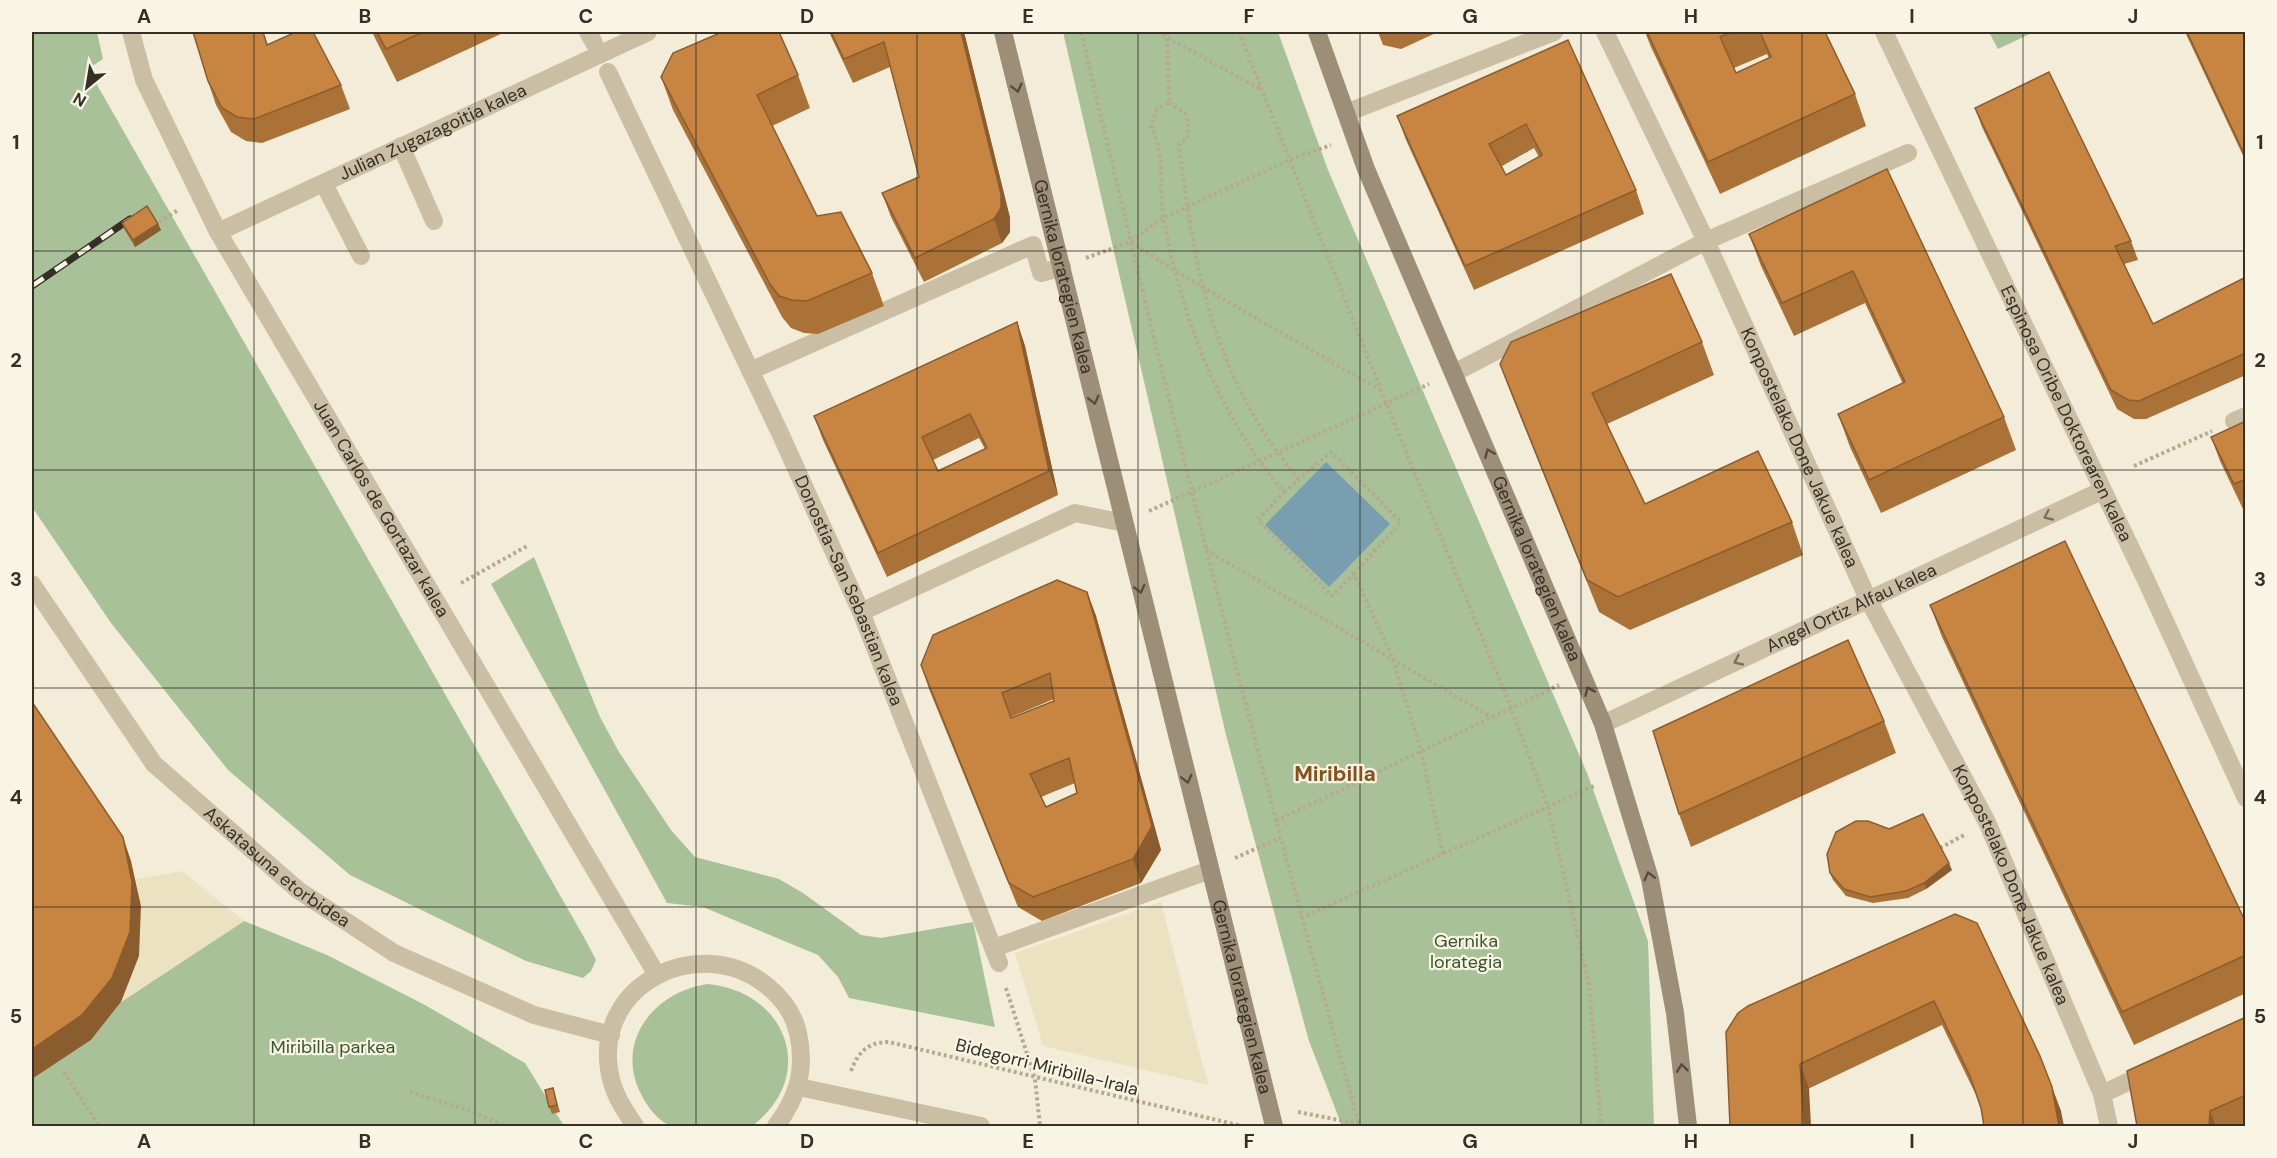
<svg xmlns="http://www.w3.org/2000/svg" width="2277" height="1158" viewBox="0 0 2277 1158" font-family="'DM Sans',sans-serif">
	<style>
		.green { fill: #a9c199 }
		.plaza { fill: #eae2c0 }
		.water { fill: #789eaf }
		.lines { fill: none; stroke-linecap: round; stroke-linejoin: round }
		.path { stroke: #b5aa8f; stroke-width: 4; stroke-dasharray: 3 3; stroke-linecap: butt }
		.lane { stroke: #cabfa5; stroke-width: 18 }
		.street { stroke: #cabfa5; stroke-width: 18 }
		.secondary { stroke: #9d8f77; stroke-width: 18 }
		.rail-casing { stroke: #352f26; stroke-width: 7 }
		.rail { stroke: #f9f5e5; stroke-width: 4.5; stroke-dasharray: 14; stroke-linecap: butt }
		.wall { fill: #ab7238; fill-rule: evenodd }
		.shaded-wall { fill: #8b5d2e }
		.building { fill: #c78541; stroke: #8b5d2e; stroke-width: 1.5; fill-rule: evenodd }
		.oneway { stroke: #544c3e }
		.oneway2 { stroke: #78705f }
		.grid { fill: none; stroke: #352f26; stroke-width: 1.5; stroke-opacity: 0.55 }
		.labels { text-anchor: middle; stroke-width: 4.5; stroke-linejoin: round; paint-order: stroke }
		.street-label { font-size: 18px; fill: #352f26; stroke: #f9f5e5 }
		.park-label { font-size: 18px; fill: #3a542a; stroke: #f9f5e5 }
		.quarter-label { font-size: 21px; font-weight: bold; fill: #85521f; stroke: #f9f5e5 }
		.neatline { fill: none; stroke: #352f26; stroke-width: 2 }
		.grid-label { font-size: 20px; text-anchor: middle; font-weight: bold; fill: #352f26 }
	</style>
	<rect width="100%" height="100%" fill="#f2ecd9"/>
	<g class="green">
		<path d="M32,32H97L103,59L88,69L585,939L596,960L591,971L583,978L526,961L350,875L228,770L111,623L32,507Z"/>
		<path d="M1063,32H1278L1328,170L1587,773L1648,941L1654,1126H1342L1309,1041L1226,735Z"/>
		<path d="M1989,32H2034L1998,49Z"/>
		<path d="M534,557L600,717L619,752L671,830L695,857L779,879L803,893L861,935L881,938L973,922L995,1027L849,998L838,977L818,955L703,907L667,903L491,584Z"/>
		<path d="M244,921L327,955L425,1005L525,1063L564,1126H32V1079L91,1040L121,1002Z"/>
		<path d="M708,984C788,992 818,1077 752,1126C736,1127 679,1130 669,1125C656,1119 647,1106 641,1094C614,1041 655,991 708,984Z"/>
	</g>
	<g class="plaza">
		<path d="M182,871L244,921L121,1002L139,956L141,906L136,879Z"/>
		<path d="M1161,902L1202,1063L1209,1085L1043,1046L1015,953Z"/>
	</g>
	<path class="water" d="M1326,462L1390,524L1329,587L1265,525Z"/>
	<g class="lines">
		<g class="path">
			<path d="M1081,32C1167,398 1257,762 1359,1124"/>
			<path d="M1157,32L1262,90"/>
			<path d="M1167,32L1169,103L1157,109L1151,126C1166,155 1158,189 1164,220C1182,318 1218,416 1284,492L1258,520L1332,596L1354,574L1393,659L1421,751L1443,854"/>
			<path d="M1239,32L1386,403L1511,708L1548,807L1589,984L1601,1126"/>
			<path d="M1169,103L1185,113L1189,127L1187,139L1179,144C1194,271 1214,378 1299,480"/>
			<path d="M154,225L178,210"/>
			<path d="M1131,242L1175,271L1380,390"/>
			<path d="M1086,258L1130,242L1163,218L1291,159L1331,145"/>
			<path d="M2134,466L2212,431"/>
			<path d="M1284,492L1331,452L1401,522L1354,574"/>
			<path d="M1149,511L1429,384"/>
			<path d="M1206,550L1491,717"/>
			<path d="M461,583L529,545"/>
			<path d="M1276,821L1559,685"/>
			<path d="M1940,848L1966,834"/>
			<path d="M1235,858L1280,838"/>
			<path d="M1301,918L1594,786"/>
			<path d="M1006,988L1035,1079L1040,1126"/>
			<path d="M851,1071C858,1052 868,1042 889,1042L1242,1126"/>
			<path d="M64,1072L99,1126"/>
			<path d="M410,1092L468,1110L505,1126"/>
			<path d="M1298,1112L1369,1126"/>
		</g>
		<g class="lane">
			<path d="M401,146L434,221"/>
			<path d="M324,184L361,256"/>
		</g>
		<g class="street">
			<path id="s1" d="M131,32L144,80L218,232L657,975"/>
			<path d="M588,32L594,43"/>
			<path id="s2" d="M1605,32L1706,241L1868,599L1987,822L2102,1094L2109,1126"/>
			<path id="s3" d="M1884,32L2146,580L2246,798"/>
			<path id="s4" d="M608,72L780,433L861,612L999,963"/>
			<path d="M1346,113L1554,32"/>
			<path id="s5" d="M218,232L648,32"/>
			<path d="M750,371L1033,245L1041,273L1062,267"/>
			<path d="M1454,373L1706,241L1908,153"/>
			<path d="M2234,421L2246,416"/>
			<path id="s6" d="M32,584L154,764L298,890L394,953L534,1015L611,1035"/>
			<path d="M861,612L1075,513L1124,523"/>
			<path id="s7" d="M1603,724L2101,491"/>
			<path d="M994,948L1210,870"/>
			<path d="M799,1087L981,1126"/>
			<path d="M2102,1094L2149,1072"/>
			<path d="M635,1126C623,1108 612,1092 609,1069C596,983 700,933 766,985C781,997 794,1014 798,1033C806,1069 798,1097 776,1126"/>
		</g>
		<g class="secondary">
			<path id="s8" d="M1003,32L1274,1126"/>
			<path id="s9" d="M1317,32L1366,169L1603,724L1650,879L1675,1013L1688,1126"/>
		</g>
		<defs>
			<path id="rail" d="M32,286L130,219"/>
		</defs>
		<use href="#rail" class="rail-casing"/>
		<use href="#rail" class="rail"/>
	</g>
	<g class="wall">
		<path d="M193,32H263L268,45L341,85L350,109L262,143L246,141L231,132L216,105L208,81Z"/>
		<path d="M372,32H505L397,82Z"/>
		<path d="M829,32H964L1010,218V232L1002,243L924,282L891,217L882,193L919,177L890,67L853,83Z"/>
		<path d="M1378,32H1438L1401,49L1383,45Z"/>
		<path d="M1645,32H1825L1855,94L1866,126L1720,194L1651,47ZM1767,54L1769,58L1736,73L1734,68Z"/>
		<path d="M2185,32H2246V162Z"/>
		<path d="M1568,40L1636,190L1644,214L1474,290L1406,140L1397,116ZM1534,148L1539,157L1506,175L1502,166Z"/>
		<path d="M798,75L810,108L772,126L817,216L872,273L884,306L818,334L804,333L791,328L782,317L673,110L661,77Z"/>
		<path d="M1975,108L2131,241L2138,260L2124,264L2153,324L2246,277V375L2146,419H2134L2117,409L1982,127Z"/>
		<path d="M1887,169L2004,417L2016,450L1881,513L1850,447L1838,414L1903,384L1865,303L1794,336L1761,266L1749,234Z"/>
		<path d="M122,223L158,224L161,230L135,247L124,229Z"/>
		<path d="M1017,322L1025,346L1058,495L887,577L823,440L814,416ZM979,438L985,449L938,471L933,460Z"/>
		<path d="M1702,342L1714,375L1607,424L1645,504L1792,522L1803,555L1630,630L1599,612L1512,396L1500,364Z"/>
		<path d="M2246,421V507L2243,509L2220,461L2211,437Z"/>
		<path d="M1087,592L1096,616L1161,850L1141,883L1042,921L1018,907L929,689L921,665ZM1054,699V701L1011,718V717ZM1075,783L1077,793L1046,807L1041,797Z"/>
		<path d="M1930,605L2246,923V993L2134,1045L1942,637Z"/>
		<path d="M1884,721L1896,753L1691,847L1679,814Z"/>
		<path d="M1952,870L1926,889L1908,898L1873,903L1846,896L1833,880L1830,873Z"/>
		<path d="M1955,914L2061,1111L1981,1108L1977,1097L1942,1025L1730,1126Z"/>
		<path d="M2246,1017V1126H2137Z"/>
		<path d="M553,1088L560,1112L552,1114L549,1107Z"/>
	</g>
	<g class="shaded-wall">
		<path d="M961,32H964L1010,218V232L1002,243L994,219Z"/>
		<path d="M158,224L161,230L135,247L133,240Z"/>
		<path d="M1017,322L1025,346L1058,495L1049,471Z"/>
		<path d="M1087,592L1096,616L1161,850L1141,883L1133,859Z"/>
		<path d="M123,837L131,861L141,906L139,956L121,1002L91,1040L32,1079V1049Z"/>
		<path d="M1949,863L1952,870L1926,889L1924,883Z"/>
		<path d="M1800,1064L1809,1088L1811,1126H1804Z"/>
		<path d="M2052,1087L2061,1111L2064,1126H2059Z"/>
		<path d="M2210,1111L2216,1126H2209Z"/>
	</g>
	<g class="building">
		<path d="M193,32H263L267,45L296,32H313L341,85L254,119L237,117L222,108L208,81Z"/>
		<path d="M377,32H423L386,49Z"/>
		<path d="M722,32H779L798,75L757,95L817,216L841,212L872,273L807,301L792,300L779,296L770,284L661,77L673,53Z"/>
		<path d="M831,32H961L1001,194V208L994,219L915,258L882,193L919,177L884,42L844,59Z"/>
		<path d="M1647,32H1732L1720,37L1736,73L1771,57L1760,32H1825L1855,94L1708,162Z"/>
		<path d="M2187,32H2246V158Z"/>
		<path d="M1568,40L1636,190L1465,266L1397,116ZM1526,124L1542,155L1506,175L1489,144Z"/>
		<path d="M2049,72L2131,241L2115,246L2153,324L2246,277V353L2139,401L2128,400L2111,390L1975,108Z"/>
		<path d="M1887,169L2004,417L1869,480L1838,414L1905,382L1853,271L1782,303L1749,234Z"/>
		<path d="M147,206L158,224L133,240L122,223Z"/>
		<path d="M1671,274L1702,342L1592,393L1645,504L1758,451L1792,522L1618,597L1587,580L1500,364L1511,342Z"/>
		<path d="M1017,322L1049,471L878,553L814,416ZM970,414L987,448L938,471L922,437Z"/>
		<path d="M2246,421V479L2234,484L2211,437Z"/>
		<path d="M2065,541L2246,923V955L2122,1012L1930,605Z"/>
		<path d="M1057,580L1087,592L1152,826L1133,859L1033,897L1009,883L921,665L933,635ZM1050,673L1054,701L1011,718L1002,693ZM1069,758L1077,793L1046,807L1030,774Z"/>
		<path d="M1848,640L1884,721L1679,814L1653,731Z"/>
		<path d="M32,702L123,837L132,882L130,932L112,978L82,1015L32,1049Z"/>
		<path d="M1923,814L1949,863L1924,883L1906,891L1870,897L1844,889L1830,873L1827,854L1836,832L1856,821H1868L1889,829Z"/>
		<path d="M1955,914L1977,923L2040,1056L2052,1087L2059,1126H1984L1981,1108L1970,1076L1934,1001L1800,1064L1804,1126H1730L1726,1032L1738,1013L1748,1006Z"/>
		<path d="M2246,1017V1095L2210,1111L2209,1126H2137L2127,1071Z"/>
		<path d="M553,1088L557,1105L549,1107L545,1090Z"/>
	</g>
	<defs><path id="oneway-chevron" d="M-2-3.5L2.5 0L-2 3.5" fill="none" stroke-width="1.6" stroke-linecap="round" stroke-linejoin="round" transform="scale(1.5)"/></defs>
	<g class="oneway">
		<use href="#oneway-chevron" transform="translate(1017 88) rotate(76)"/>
		<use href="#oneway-chevron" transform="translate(1094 400) rotate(76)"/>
		<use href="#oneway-chevron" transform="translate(1489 453) rotate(-113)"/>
		<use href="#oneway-chevron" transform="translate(1140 589) rotate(76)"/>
		<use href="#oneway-chevron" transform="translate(1589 691) rotate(-114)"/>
		<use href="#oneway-chevron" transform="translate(1187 779) rotate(76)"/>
		<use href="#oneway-chevron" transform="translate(1649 876) rotate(-104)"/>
		<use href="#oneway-chevron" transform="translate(1682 1068) rotate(-97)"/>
	</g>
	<g class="oneway2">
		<use href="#oneway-chevron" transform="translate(2048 516) rotate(155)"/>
		<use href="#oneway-chevron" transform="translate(1738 661) rotate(155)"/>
	</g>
	<path class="grid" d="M254,32V1126M475,32V1126M696,32V1126M917,32V1126M1138,32V1126M1360,32V1126M1581,32V1126M1802,32V1126M2023,32V1126M32,251H2246M32,470H2246M32,688H2246M32,907H2246"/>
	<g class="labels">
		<g class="street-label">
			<text dy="6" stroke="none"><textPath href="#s5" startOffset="237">Julian Zugazagoitia kalea</textPath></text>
			<text dy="6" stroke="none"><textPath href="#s8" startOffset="252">Gernika lorategien kalea</textPath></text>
			<text dy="6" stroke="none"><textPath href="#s3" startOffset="423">Espinosa Oribe Doktorearen kalea</textPath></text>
			<text dy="6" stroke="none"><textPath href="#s2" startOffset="459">Konpostelako Done Jakue kalea</textPath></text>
			<text dy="6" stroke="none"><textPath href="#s1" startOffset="540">Juan Carlos de Gortazar kalea</textPath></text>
			<text dy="6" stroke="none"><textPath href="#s9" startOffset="580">Gernika lorategien kalea</textPath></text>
			<text dy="6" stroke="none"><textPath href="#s4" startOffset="572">Donostia-San Sebastian kalea</textPath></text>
			<text dy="6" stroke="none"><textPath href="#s7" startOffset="274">Angel Ortiz Alfau kalea</textPath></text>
			<text dy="6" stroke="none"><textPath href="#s6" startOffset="378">Askatasuna etorbidea</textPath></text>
			<text dy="6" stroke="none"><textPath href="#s2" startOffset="945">Konpostelako Done Jakue kalea</textPath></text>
			<text dy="6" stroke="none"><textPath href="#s8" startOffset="994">Gernika lorategien kalea</textPath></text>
			<text transform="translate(1047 1067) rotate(14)" y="6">Bidegorri Miribilla-Irala</text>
		</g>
		<g class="park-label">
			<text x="1466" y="947">Gernika<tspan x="1466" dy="21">lorategia</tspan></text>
			<text x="333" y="1053">Miribilla parkea</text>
		</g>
		<g class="quarter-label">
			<text x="1335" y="781">Miribilla</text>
		</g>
	</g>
	<rect width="2277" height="1158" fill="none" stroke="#f9f5e5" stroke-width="66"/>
	<g transform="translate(87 87) rotate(210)" stroke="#f9f5e5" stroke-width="4.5" paint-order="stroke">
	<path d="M0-4.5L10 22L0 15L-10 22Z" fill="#352f26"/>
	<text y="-9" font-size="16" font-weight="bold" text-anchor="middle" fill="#352f26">N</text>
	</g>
	<rect x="33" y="33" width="2211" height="1092" class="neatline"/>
	<g class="grid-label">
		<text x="144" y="23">A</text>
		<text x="365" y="23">B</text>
		<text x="586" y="23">C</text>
		<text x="807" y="23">D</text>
		<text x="1028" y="23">E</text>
		<text x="1249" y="23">F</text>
		<text x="1470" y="23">G</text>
		<text x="1691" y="23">H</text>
		<text x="1912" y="23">I</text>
		<text x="2133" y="23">J</text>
		<text x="16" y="149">1</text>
		<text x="2260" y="149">1</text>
		<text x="16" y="367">2</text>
		<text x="2260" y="367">2</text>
		<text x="16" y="586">3</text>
		<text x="2260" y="586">3</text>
		<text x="16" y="804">4</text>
		<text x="2260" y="804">4</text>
		<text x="16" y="1023">5</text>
		<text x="2260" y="1023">5</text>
		<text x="144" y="1148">A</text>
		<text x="365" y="1148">B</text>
		<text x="586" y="1148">C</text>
		<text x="807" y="1148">D</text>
		<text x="1028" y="1148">E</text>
		<text x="1249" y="1148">F</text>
		<text x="1470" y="1148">G</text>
		<text x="1691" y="1148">H</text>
		<text x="1912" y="1148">I</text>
		<text x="2133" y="1148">J</text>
	</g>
</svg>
